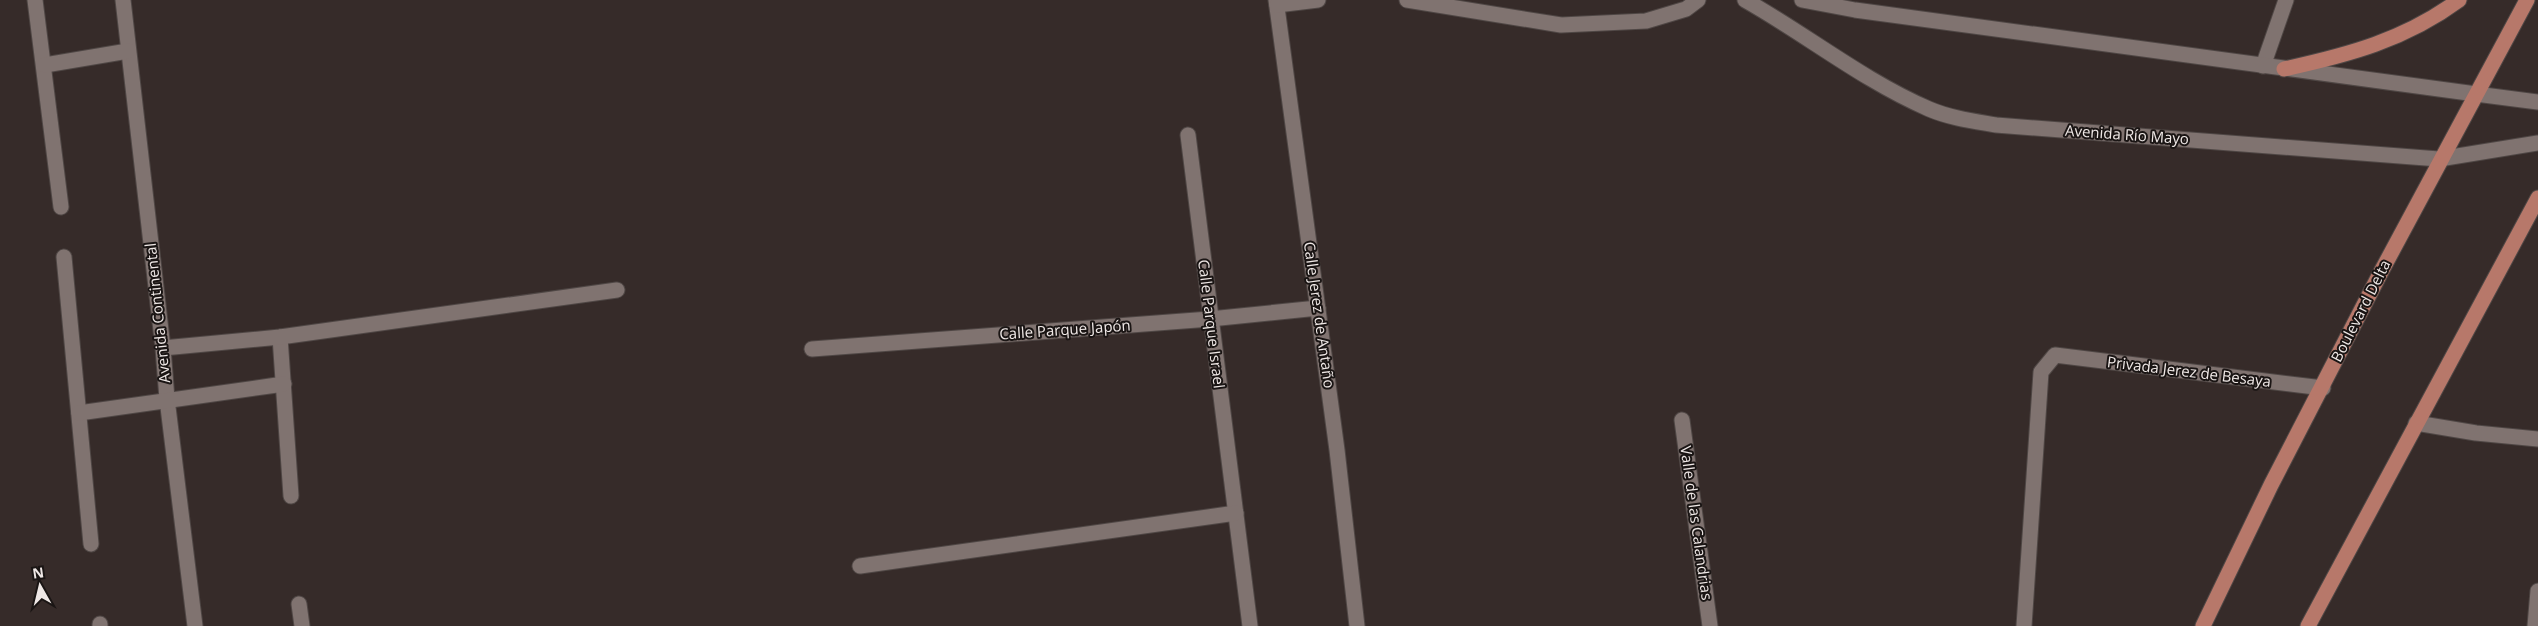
<svg xmlns="http://www.w3.org/2000/svg" width="2538" height="626" viewBox="0 0 2538 626" font-family="'Open Sans',sans-serif">
	<style>
		.lines { fill: none; stroke-linecap: round; stroke-linejoin: round }
		.service-casing { stroke: #4f4745; stroke-width: 17 }
		.minor-casing { stroke: #4f4745; stroke-width: 17 }
		.tertiary-casing { stroke: #4f4745; stroke-width: 17 }
		.primary-casing { stroke: #4f4745; stroke-width: 17 }
		.service { stroke: #807370; stroke-width: 15 }
		.minor { stroke: #807370; stroke-width: 15 }
		.tertiary { stroke: #807370; stroke-width: 15 }
		.primary { stroke: #b7786a; stroke-width: 15 }
		.labels { text-anchor: middle; stroke-width: 4; stroke-linejoin: round; paint-order: stroke }
		.street-label { font-size: 15px; fill: #efe8e6; stroke: #1a1514 }
	</style>
	<rect width="100%" height="100%" fill="#362b29"/>
	<g class="lines">
		<defs>
			<path id="service" d="M2263,66L2286,0"/>
			<g id="minor">
				<path d="M35,0L61,207"/>
				<path d="M123,0L163,348L167,399L195,626"/>
				<path d="M1276,0L1337,450L1357,626"/>
				<path d="M1407,0L1561,25L1646,21L1686,9L1698,0"/>
				<path d="M1745,0C1807,35 1864,81 1929,109C1950,118 1973,121 1996,125L2439,159"/>
				<path d="M1802,0L1855,10L2476,94"/>
				<path d="M1277,5L1318,0"/>
				<path d="M45,65L128,51"/>
				<path d="M1188,135L1250,626"/>
				<path d="M64,257L91,544"/>
				<path d="M280,337L291,496"/>
				<path d="M163,348L280,337L617,290"/>
				<path d="M812,349L1210,319L1318,308"/>
				<path d="M79,413L284,384"/>
				<path d="M1682,420L1710,626"/>
				<path d="M2416,423L2476,433L2538,439"/>
				<path d="M860,566L1236,513"/>
				<path d="M299,604L302,626"/>
				<path d="M100,624V626"/>
				<path d="M2024,626L2041,372L2055,355L2323,388"/>
				<path d="M2535,626L2538,591"/>
			</g>
			<g id="tertiary">
				<path d="M2476,94L2538,102"/>
				<path d="M2439,159L2538,143"/>
			</g>
			<g id="primary">
				<path d="M2284,69C2348,55 2405,40 2459,0"/>
				<path d="M2203,626L2271,485L2382,270L2527,0"/>
				<path d="M2308,626L2538,198"/>
			</g>
		</defs>
		<use href="#service" class="service-casing"/>
		<use href="#minor" class="minor-casing"/>
		<use href="#tertiary" class="tertiary-casing"/>
		<use href="#primary" class="primary-casing"/>
		<use href="#service" class="service"/>
		<use href="#minor" class="minor"/>
		<use href="#tertiary" class="tertiary"/>
		<use href="#primary" class="primary"/>
	</g>
	<g class="labels">
		<g class="street-label">
			<text transform="translate(2127 135) rotate(4)" y="5">Avenida Río Mayo</text>
			<text transform="translate(2361 311) rotate(-63)" y="5">Boulevard Delta</text>
			<text transform="translate(158 313) rotate(-96)" y="5">Avenida Continental</text>
			<text transform="translate(1319 315) rotate(82)" y="5">Calle Jerez de Antaño</text>
			<text transform="translate(1211 324) rotate(83)" y="5">Calle Parque Israel</text>
			<text transform="translate(1065 330) rotate(-4)" y="5">Calle Parque Japón</text>
			<text transform="translate(2189 372) rotate(7)" y="5">Privada Jerez de Besaya</text>
			<text transform="translate(1696 523) rotate(82)" y="5">Valle de las Calandrias</text>
		</g>
	</g>
	<g transform="translate(40 586) rotate(352)" stroke="#1a1514" stroke-width="4" paint-order="stroke">
	<path d="M0-4L9 19L0 12L-9 19Z" fill="#efe8e6"/>
	<text y="-8" font-size="14" font-weight="bold" text-anchor="middle" fill="#efe8e6">N</text>
	</g>
</svg>
